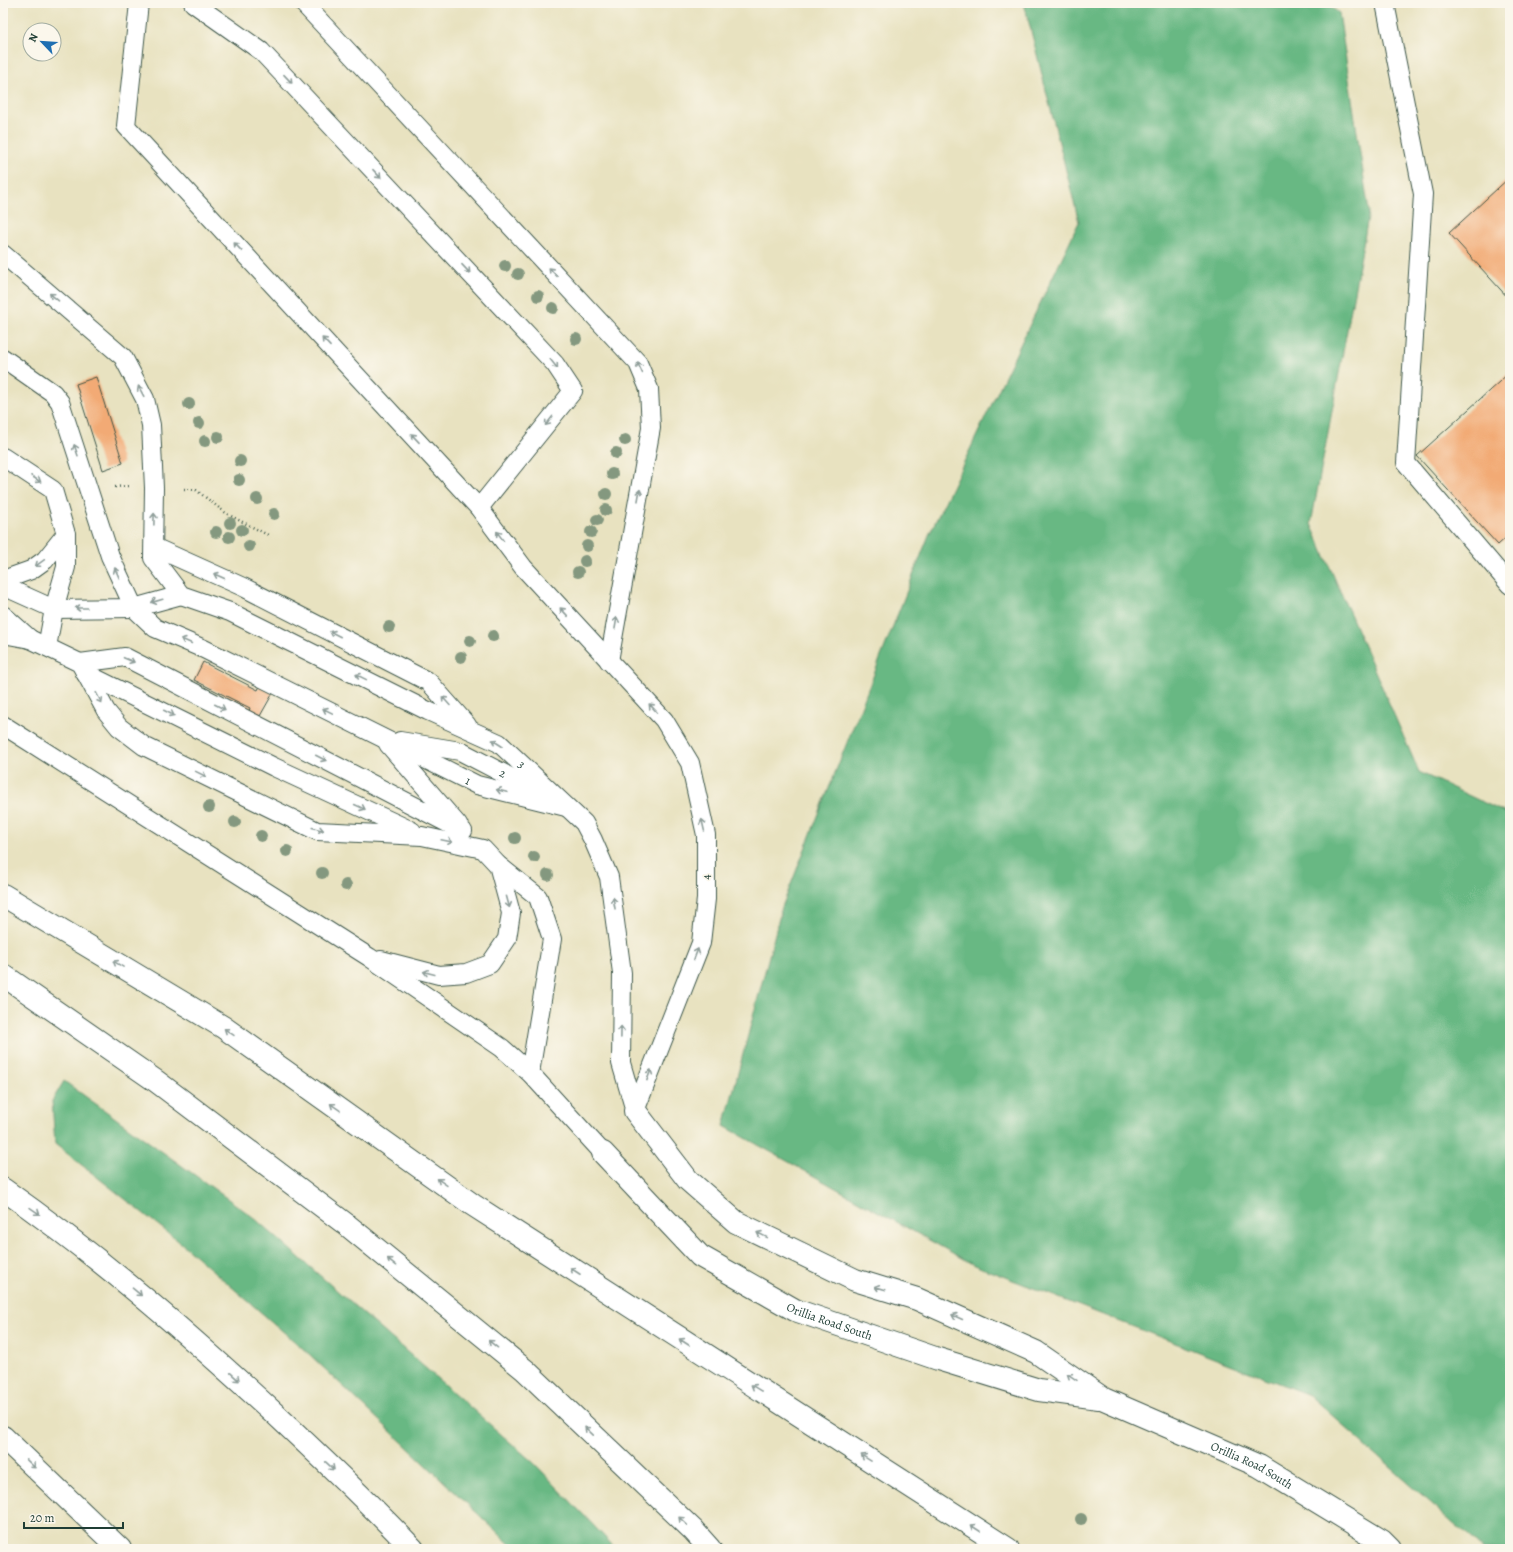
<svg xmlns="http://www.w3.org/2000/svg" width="1513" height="1552" viewBox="0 0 1513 1552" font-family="Alegreya,serif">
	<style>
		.forest { fill: #68b883; stroke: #447a5c }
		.building { fill: #f2aa75 }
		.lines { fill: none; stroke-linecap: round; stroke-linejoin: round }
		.lane-casing { stroke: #3d5649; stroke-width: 20 }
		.street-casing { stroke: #3d5649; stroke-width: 24 }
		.highway-casing { stroke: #3d5649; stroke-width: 24 }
		.path { stroke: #3d5649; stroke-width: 2.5; stroke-dasharray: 1 3; stroke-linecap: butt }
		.lane { stroke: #fff; stroke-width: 18 }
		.street { stroke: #fff; stroke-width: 22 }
		.highway { stroke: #fff; stroke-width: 22 }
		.tree { fill: #84987f }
		.oneway { stroke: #8f9e9a }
		.labels { text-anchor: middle; stroke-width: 3.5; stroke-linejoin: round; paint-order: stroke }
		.street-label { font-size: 12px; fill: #1f3d34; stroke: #fbf7ec }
	</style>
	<rect width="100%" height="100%" fill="#fbf7ec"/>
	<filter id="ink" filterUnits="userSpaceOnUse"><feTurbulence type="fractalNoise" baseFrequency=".025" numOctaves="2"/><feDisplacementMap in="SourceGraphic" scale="8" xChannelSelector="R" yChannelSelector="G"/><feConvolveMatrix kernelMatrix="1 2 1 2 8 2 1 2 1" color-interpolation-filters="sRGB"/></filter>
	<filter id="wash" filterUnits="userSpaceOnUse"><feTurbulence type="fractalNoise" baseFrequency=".012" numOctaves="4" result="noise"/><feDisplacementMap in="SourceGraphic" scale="16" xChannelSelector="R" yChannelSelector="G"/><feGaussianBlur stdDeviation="0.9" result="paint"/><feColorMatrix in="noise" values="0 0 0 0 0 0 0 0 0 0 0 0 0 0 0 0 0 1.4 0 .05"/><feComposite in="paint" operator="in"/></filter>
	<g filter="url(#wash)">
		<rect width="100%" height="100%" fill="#e8e2c0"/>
		<g class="forest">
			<path d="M1024,3H1326L1339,13L1369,212L1311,524L1419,772L1510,815V1549H1483L1309,1395L974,1265L724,1126L782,907L929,535L1079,222Z"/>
			<path d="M64,1081L253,1217L535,1464L616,1549H515L309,1354L181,1243L55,1144L52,1101Z"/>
		</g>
		<g id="blocks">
			<g class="building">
				<path d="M1510,177V300L1449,233Z"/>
				<path d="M1510,372V534L1498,545L1417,456Z"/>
				<path d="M96,377L123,463L103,470L76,384Z"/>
				<path d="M203,662L258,690L260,686L273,693L260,716L249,711L250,708L194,680Z"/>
			</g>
		</g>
	</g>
	<g filter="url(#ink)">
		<use href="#blocks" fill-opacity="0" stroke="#3d5649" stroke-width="1"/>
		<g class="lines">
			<defs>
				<g id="lane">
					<path d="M139,3L126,126L479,508L523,567L664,720L690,763L706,835V899L701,943L635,1111"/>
					<path d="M193,3L261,51L555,364L573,391L479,508"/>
					<path d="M303,3L638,363L649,389L651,428L609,661"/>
					<path d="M1385,3L1423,194L1406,463L1510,585"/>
					<path id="s1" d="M3,254L123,357L145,399L151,425L154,488L153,558L181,595L230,612L428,711L499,743L584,823L593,840L609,877L622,973L621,1063L635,1111"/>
					<path id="s2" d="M3,358L53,393L60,402L110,556L134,608L155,628L204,649L477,785L566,807"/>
					<path d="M3,457L53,490L66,534V567L54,609L47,647"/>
					<path d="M154,547L243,587L429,682L467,725"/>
					<path d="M3,580L31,570L45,560L66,534"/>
					<path d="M3,586L54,609L134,608L181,595"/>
					<path d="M3,615L30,639"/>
					<path d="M3,634L30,639L80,663L106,711L119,727L144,746L317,831L422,836L483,849L498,865L538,897L552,939L530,1073"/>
					<path d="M80,663L125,657L463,831"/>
					<path d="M85,673L274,767L412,831"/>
					<path d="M3,725L369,957L502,1048L530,1073L603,1153"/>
					<path id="s3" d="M400,741L460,751L543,794"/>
					<path d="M388,744L458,825"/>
					<path d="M381,960L439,975L466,973L490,964L507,939L511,913L498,865"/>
				</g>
				<g id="street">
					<path id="s4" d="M635,1111L688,1180L736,1222L855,1280L917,1299L1036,1352L1104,1399L1259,1466L1382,1541L1390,1549"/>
					<path id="s5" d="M603,1153L700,1256L795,1310L938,1359L1039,1390L1099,1398"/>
				</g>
				<g id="highway">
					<path d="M3,895L223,1027L473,1205L1008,1549"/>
					<path d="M3,975L156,1081L347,1225L525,1370L693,1530L710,1549"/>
					<path d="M3,1189C99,1256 187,1333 273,1412C321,1457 368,1502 413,1549"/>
					<path d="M3,1437L120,1549"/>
				</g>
			</defs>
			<use href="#lane" class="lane-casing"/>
			<use href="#street" class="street-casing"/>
			<use href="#highway" class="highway-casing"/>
			<g class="path">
				<path d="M115,487L128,486"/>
				<path d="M184,489L196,490L227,514L270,536"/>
			</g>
			<use href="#lane" class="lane"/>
			<use href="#street" class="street"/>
			<use href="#highway" class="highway"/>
		</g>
		<g class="tree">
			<circle cx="505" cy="266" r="6"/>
			<circle cx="518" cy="274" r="6"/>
			<circle cx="538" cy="296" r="6"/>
			<circle cx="553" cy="308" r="6"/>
			<circle cx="576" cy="339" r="6"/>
			<circle cx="189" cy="404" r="6"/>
			<circle cx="199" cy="423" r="6"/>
			<circle cx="218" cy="437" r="6"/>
			<circle cx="625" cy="440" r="6"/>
			<circle cx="205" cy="441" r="6"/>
			<circle cx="616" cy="453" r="6"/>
			<circle cx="240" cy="461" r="6"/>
			<circle cx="612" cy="474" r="6"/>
			<circle cx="239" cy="480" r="6"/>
			<circle cx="606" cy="494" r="6"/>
			<circle cx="257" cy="499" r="6"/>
			<circle cx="606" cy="510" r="6"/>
			<circle cx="274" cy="514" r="6"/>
			<circle cx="597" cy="520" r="6"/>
			<circle cx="230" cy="523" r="6"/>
			<circle cx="242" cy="530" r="6"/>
			<circle cx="216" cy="532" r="6"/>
			<circle cx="591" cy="532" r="6"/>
			<circle cx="229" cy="537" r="6"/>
			<circle cx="249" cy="546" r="6"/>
			<circle cx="587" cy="546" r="6"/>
			<circle cx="585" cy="561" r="6"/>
			<circle cx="578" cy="572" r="6"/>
			<circle cx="389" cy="627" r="6"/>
			<circle cx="493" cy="636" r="6"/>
			<circle cx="470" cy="641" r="6"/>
			<circle cx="461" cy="657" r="6"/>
			<circle cx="209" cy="807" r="6"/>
			<circle cx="235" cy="822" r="6"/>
			<circle cx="261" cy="836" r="6"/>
			<circle cx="515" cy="838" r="6"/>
			<circle cx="287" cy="851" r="6"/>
			<circle cx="534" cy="857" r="6"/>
			<circle cx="322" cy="873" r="6"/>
			<circle cx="548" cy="875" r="6"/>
			<circle cx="346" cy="885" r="6"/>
			<circle cx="1081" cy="1519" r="6"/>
		</g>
		<defs><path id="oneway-shaft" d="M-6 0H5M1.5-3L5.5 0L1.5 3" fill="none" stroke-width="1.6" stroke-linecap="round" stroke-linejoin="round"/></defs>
		<g class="oneway">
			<use href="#oneway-shaft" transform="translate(288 79) rotate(47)"/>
			<use href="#oneway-shaft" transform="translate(377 174) rotate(47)"/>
			<use href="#oneway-shaft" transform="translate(238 247) rotate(-133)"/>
			<use href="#oneway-shaft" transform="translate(466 269) rotate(47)"/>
			<use href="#oneway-shaft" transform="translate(553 272) rotate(-133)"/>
			<use href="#oneway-shaft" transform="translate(54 297) rotate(-140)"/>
			<use href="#oneway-shaft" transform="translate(326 342) rotate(-133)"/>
			<use href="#oneway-shaft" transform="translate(554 364) rotate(51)"/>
			<use href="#oneway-shaft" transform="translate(640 368) rotate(-115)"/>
			<use href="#oneway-shaft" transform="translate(141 391) rotate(-118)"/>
			<use href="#oneway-shaft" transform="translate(549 421) rotate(129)"/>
			<use href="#oneway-shaft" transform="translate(415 438) rotate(-133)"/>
			<use href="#oneway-shaft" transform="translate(76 450) rotate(-109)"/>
			<use href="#oneway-shaft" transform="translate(36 479) rotate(33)"/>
			<use href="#oneway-shaft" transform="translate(639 495) rotate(-80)"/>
			<use href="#oneway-shaft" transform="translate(154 519) rotate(-89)"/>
			<use href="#oneway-shaft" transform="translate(500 536) rotate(-126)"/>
			<use href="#oneway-shaft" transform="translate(40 563) rotate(144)"/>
			<use href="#oneway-shaft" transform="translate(117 573) rotate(-114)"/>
			<use href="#oneway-shaft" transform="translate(219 576) rotate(-156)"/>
			<use href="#oneway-shaft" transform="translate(157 601) rotate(164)"/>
			<use href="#oneway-shaft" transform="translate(81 608) rotate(180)"/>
			<use href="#oneway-shaft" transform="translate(564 612) rotate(-133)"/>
			<use href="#oneway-shaft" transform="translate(616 623) rotate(-80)"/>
			<use href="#oneway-shaft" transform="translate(335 634) rotate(-153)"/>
			<use href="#oneway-shaft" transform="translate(186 641) rotate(-156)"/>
			<use href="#oneway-shaft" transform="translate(129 660) rotate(23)"/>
			<use href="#oneway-shaft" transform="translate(361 677) rotate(-154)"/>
			<use href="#oneway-shaft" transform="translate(99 698) rotate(62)"/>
			<use href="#oneway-shaft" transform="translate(446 701) rotate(-132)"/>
			<use href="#oneway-shaft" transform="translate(220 707) rotate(27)"/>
			<use href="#oneway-shaft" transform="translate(653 708) rotate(-133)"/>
			<use href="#oneway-shaft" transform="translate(328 711) rotate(-154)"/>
			<use href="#oneway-shaft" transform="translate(169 713) rotate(27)"/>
			<use href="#oneway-shaft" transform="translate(497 743) rotate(-147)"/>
			<use href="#oneway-shaft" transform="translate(321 758) rotate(27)"/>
			<use href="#oneway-shaft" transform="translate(201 774) rotate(26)"/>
			<use href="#oneway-shaft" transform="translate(502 791) rotate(-166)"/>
			<use href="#oneway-shaft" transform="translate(360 807) rotate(25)"/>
			<use href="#oneway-shaft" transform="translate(703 825) rotate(-103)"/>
			<use href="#oneway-shaft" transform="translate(318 829) rotate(14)"/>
			<use href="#oneway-shaft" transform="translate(447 841) rotate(12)"/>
			<use href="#oneway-shaft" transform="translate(508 902) rotate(75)"/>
			<use href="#oneway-shaft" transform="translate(614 903) rotate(-100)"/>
			<use href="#oneway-shaft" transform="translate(696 954) rotate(-69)"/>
			<use href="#oneway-shaft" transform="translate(118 964) rotate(-149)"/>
			<use href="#oneway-shaft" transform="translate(429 973) rotate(-166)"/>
			<use href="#oneway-shaft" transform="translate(229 1032) rotate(-145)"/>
			<use href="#oneway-shaft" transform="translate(621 1032) rotate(-89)"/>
			<use href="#oneway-shaft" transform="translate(649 1075) rotate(-69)"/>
			<use href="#oneway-shaft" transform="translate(335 1107) rotate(-145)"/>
			<use href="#oneway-shaft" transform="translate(442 1182) rotate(-145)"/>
			<use href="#oneway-shaft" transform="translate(35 1211) rotate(35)"/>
			<use href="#oneway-shaft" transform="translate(762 1235) rotate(-154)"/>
			<use href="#oneway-shaft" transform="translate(392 1262) rotate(-141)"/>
			<use href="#oneway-shaft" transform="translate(575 1271) rotate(-147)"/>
			<use href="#oneway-shaft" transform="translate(880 1288) rotate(-164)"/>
			<use href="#oneway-shaft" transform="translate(137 1292) rotate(40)"/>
			<use href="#oneway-shaft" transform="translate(957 1317) rotate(-156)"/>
			<use href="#oneway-shaft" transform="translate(684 1342) rotate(-147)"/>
			<use href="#oneway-shaft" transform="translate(493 1344) rotate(-141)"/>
			<use href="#oneway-shaft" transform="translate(235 1377) rotate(43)"/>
			<use href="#oneway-shaft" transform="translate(1072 1377) rotate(-146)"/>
			<use href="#oneway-shaft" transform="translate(756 1388) rotate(-148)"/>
			<use href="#oneway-shaft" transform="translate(589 1431) rotate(-136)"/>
			<use href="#oneway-shaft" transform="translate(866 1458) rotate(-148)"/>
			<use href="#oneway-shaft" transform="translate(31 1464) rotate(44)"/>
			<use href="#oneway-shaft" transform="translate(330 1466) rotate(43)"/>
			<use href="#oneway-shaft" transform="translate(683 1521) rotate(-136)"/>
			<use href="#oneway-shaft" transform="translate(975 1528) rotate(-147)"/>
		</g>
	</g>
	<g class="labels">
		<g class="street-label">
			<text dy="4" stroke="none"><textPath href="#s1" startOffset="794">3</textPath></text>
			<text dy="4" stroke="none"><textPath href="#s3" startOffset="109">2</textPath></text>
			<text dy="4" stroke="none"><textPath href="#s2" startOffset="669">1</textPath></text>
			<text transform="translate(706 877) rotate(-91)" y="4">4</text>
			<text dy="4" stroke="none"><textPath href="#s5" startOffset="287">Orillia Road South</textPath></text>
			<text dy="4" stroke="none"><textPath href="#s4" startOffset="723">Orillia Road South</textPath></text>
		</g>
	</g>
	<rect width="1513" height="1552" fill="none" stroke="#fbf7ec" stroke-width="16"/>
	<g transform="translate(42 42) rotate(295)"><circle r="19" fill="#fbf7ec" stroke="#a3ada2"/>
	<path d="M0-3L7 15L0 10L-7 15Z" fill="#1f6fb2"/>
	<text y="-6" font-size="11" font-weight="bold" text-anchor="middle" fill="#1f3d34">N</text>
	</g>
	<path d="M24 1522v6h99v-6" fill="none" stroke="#1f3d34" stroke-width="2"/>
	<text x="30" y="1522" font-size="12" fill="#1f3d34" stroke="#fbf7ec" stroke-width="3" paint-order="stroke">20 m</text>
</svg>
